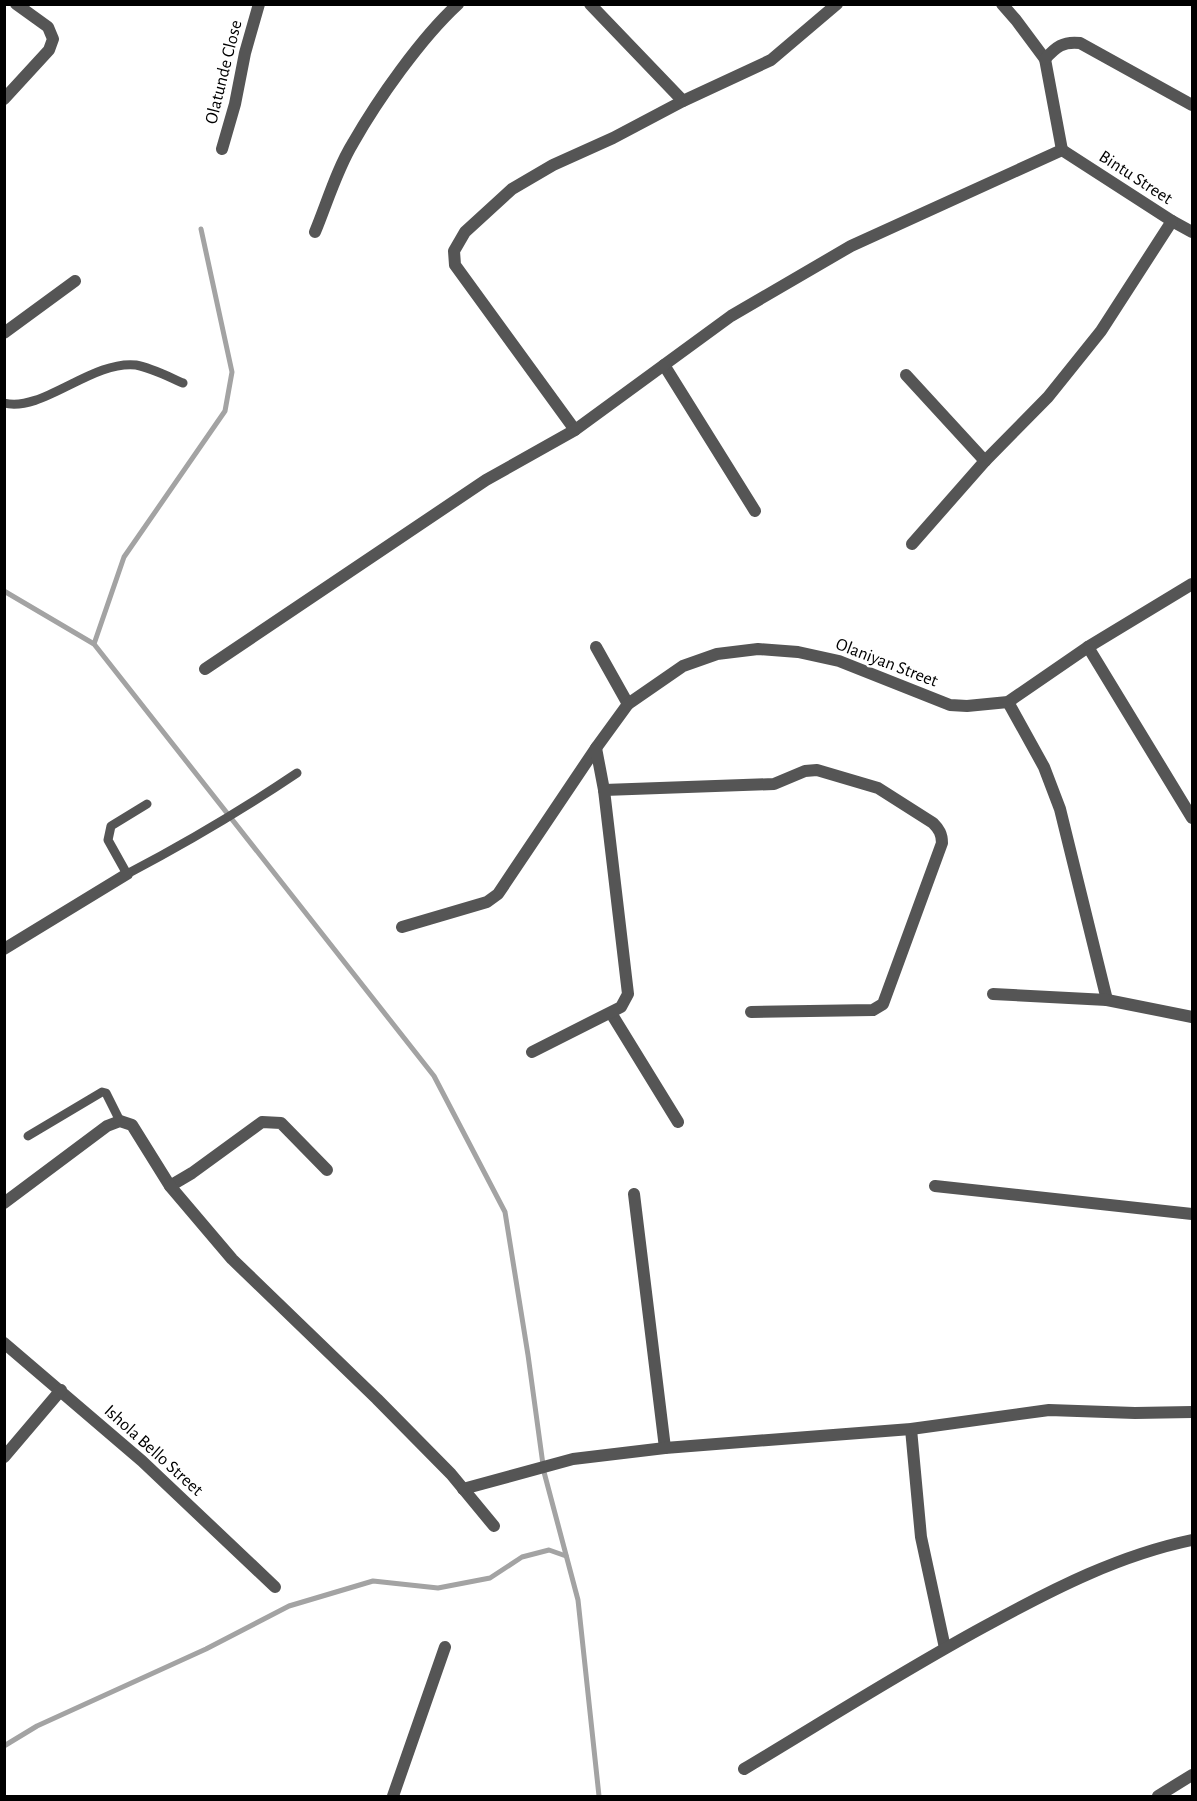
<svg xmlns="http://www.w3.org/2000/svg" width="1197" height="1801" viewBox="0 0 1197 1801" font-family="'Alegreya Sans',sans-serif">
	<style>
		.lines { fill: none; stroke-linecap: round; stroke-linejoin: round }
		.stream { stroke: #a3a3a3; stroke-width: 5 }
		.lane { stroke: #555; stroke-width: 9 }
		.street { stroke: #555; stroke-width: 12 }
		.labels { text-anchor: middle; stroke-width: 4.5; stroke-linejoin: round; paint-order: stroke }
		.street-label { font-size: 18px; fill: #000; stroke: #fff }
	</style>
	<rect width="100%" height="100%" fill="#fff"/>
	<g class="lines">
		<g class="stream">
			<path d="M4,591L94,644L434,1076L505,1212L528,1355L544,1472L578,1600L599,1796"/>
			<path d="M94,644L124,557L225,411L232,372L201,229"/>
			<path d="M4,1746L37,1726L206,1649L289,1606L373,1581L438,1588L490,1578L522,1557L549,1550L566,1556"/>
		</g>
		<g class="lane">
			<path d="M4,403C42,413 92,360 136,365C152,368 169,377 183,383"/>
			<path d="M147,804L111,826L108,840L127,874C186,843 242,810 297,773"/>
			<path d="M28,1136L102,1092L106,1093L120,1121"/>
		</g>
		<g class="street">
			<path d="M590,4L683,101"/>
			<path d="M1002,4L1016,20L1045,59L1062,150"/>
			<path d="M1045,59C1056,47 1063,41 1080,43L1192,105"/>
			<path d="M4,99L49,50L53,39L48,27L16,4"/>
			<path d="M222,149L235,104L245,53L259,4"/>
			<path d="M1062,150L1172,221L1192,232"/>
			<path d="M315,232C327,203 337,169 353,143C378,99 421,38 458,4"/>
			<path d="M4,333L75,281"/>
			<path d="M664,365L755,511"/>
			<path d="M906,375L985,461"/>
			<path d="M575,430L455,265L454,251L465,232L512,189L553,165L613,138L683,101L771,60L837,4"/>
			<path d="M912,544L985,461L1048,397L1101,331L1172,221"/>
			<path d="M596,647L628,704"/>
			<path d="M1088,647L1192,818"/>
			<path d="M205,669L486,480L575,430L731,316L851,246L1062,150"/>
			<path d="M1008,702L1044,767L1060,809L1107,1000"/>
			<path d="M604,790L774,784L805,771L817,770L878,788L933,823C939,829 942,834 942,843L883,1004L873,1010L751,1012"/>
			<path d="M402,927L487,902L498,894L596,748L628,704L683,666L717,654L758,649L798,652L839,661L950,705L967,706L1008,702L1088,647L1192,584"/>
			<path d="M4,949L127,874"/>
			<path d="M993,994L1107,1000L1192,1017"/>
			<path d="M611,1013L678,1122"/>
			<path d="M532,1052L621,1007L628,994L604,790L596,748"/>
			<path d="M170,1186L192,1173L262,1122L281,1123L327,1170"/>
			<path d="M935,1186L1192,1214"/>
			<path d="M634,1194L665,1448"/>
			<path d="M4,1203L107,1126L120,1121L132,1125L170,1186L232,1259L377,1399L451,1474L494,1526"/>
			<path d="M4,1343L142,1461L275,1587"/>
			<path d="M911,1429L921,1537L945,1648"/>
			<path d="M4,1457L61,1390"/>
			<path d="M463,1489L573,1459L665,1448L911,1429L1049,1410L1135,1413L1192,1412"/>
			<path d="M744,1769C826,1720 907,1668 991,1623C1055,1588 1120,1555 1192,1540"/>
			<path d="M393,1796L445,1647"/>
			<path d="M1158,1796L1192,1775"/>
		</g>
	</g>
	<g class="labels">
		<g class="street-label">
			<text transform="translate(223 72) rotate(-76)" y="6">Olatunde Close</text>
			<text transform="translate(1136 177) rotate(33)" y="6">Bintu Street</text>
			<text transform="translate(887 662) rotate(21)" y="6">Olaniyan Street</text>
			<text transform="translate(154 1450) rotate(42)" y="6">Ishola Bello Street</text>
		</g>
	</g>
	<rect width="1197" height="1801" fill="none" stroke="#000000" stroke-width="12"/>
</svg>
